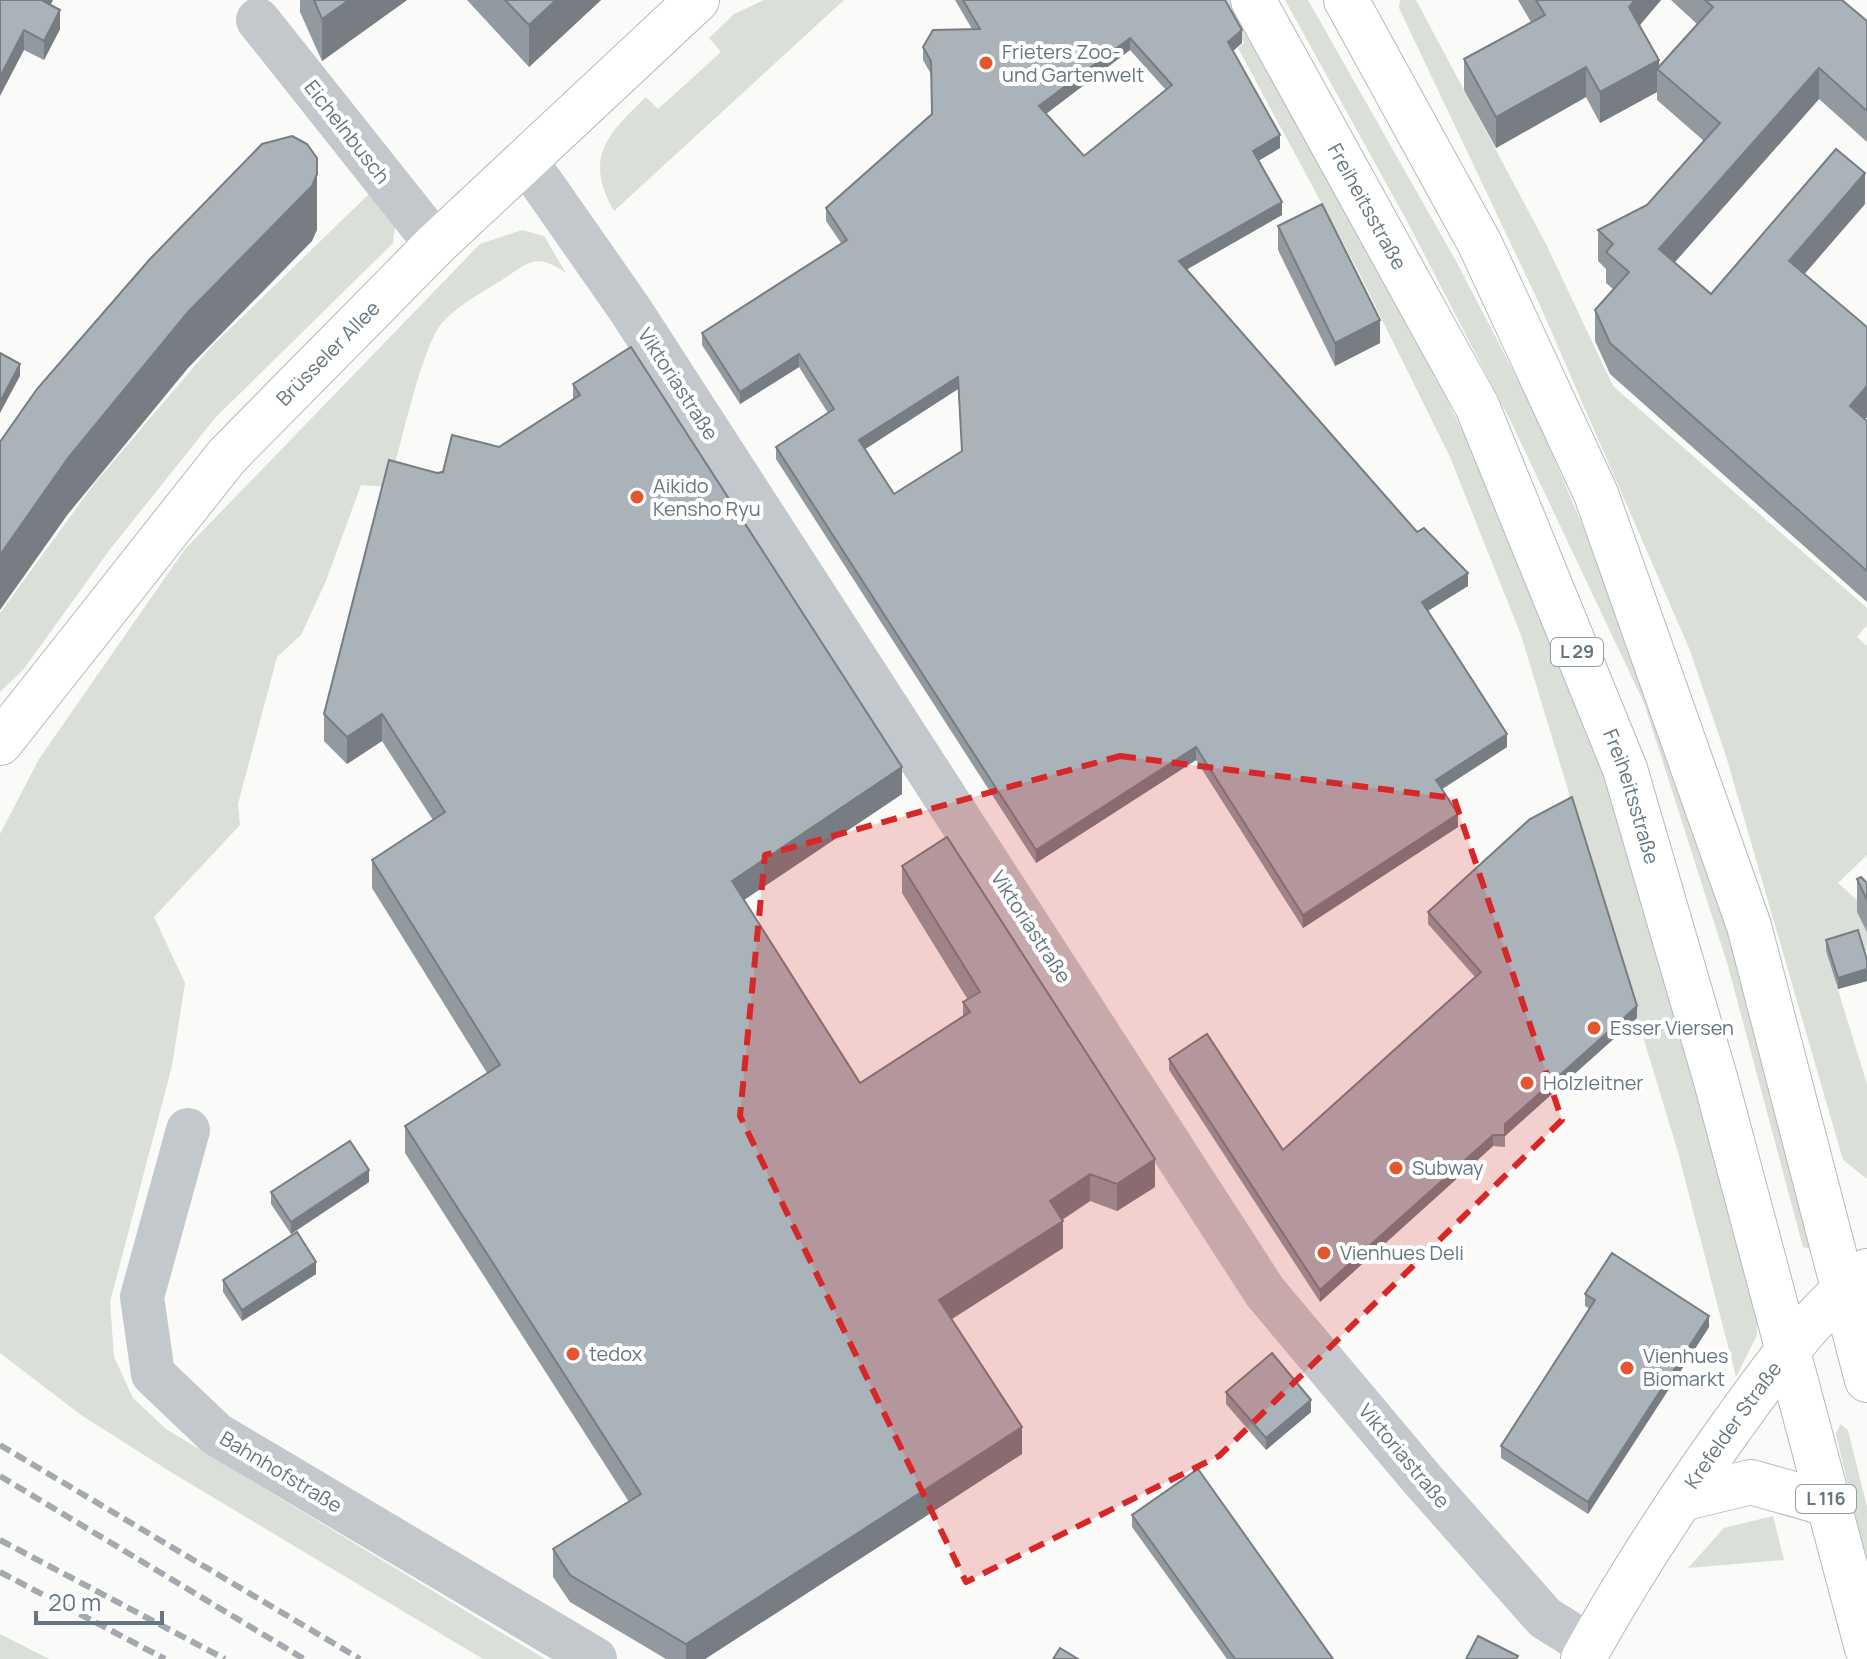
<svg xmlns="http://www.w3.org/2000/svg" width="1867" height="1659" viewBox="0 0 1867 1659" font-family="Manrope,sans-serif">
	<style>
		.green { fill: #dadfd7 }
		.lines { fill: none; stroke-linecap: round; stroke-linejoin: round }
		.secondary-casing { stroke: #b3babf; stroke-width: 46 }
		.primary-casing { stroke: #b5babe; stroke-width: 46 }
		.minor { stroke: #c3c8cc; stroke-width: 44 }
		.secondary { stroke: #fff; stroke-width: 44 }
		.primary { stroke: #fff; stroke-width: 44 }
		.rail { stroke: #a2aab0; stroke-width: 6; stroke-dasharray: 12 6; stroke-linecap: butt }
		.wall { fill: #929a9f; fill-rule: evenodd }
		.shaded-wall { fill: #777d82 }
		.building { fill: #aab3b9; stroke: #777d82; stroke-width: 2; fill-rule: evenodd }
		.marked { fill: #d62828; fill-opacity: 0.2; stroke: #d62828; stroke-width: 6; stroke-dasharray: 16 10; stroke-linejoin: round }
		.poi-dot { fill: #e4572e; stroke: #fff; stroke-width: 3 }
		.labels { text-anchor: middle; stroke-width: 8; stroke-linejoin: round; paint-order: stroke }
		.shield { fill: #fff; stroke: #939fa8; stroke-width: 2 }
		.shield-label { font-size: 18px; font-weight: bold; fill: #657683 }
		.poi-label { font-size: 20px; fill: #657683; stroke: #fff; text-anchor: start }
		.street-label { font-size: 20px; fill: #657683; stroke: #fff }
	</style>
	<rect width="100%" height="100%" fill="#fafaf8"/>
	<g class="green">
		<path d="M764,0H844L614,211C584,159 606,135 646,97L658,109L721,52L709,38L734,14Z"/>
		<path d="M1219,0H1234L1415,332L1487,483L1600,761L1756,1291L1757,1335L1736,1377L1678,1152L1521,635L1450,457L1357,269L1238,48L1244,43Z"/>
		<path d="M1285,0H1308L1456,261L1531,405L1656,697L1729,925L1813,1249L1803,1247L1728,966L1644,703L1512,424L1408,223Z"/>
		<path d="M1400,0H1416L1546,244L1613,386L1867,608V625L1857,637L1867,646V855L1838,883L1867,909V950L1862,952L1858,942L1826,951L1867,1084V1179L1843,1160L1726,756L1689,648L1539,303L1399,8Z"/>
		<path d="M370,193L395,226L393,243L215,418L111,548L23,670L0,692V613L94,484L210,348Z"/>
		<path d="M522,230L544,236L566,273C536,252 529,262 502,280C481,293 458,305 442,323C422,345 399,453 389,487L361,485L326,581L301,635L277,657L238,804L240,825L154,917L185,983L172,1066L110,1302L114,1357L133,1398L166,1429L545,1659H483L174,1474L81,1415L0,1353V834L39,759L185,549L480,244Z"/>
		<path d="M1840,1424L1848,1430L1867,1507V1565L1836,1434Z"/>
		<path d="M1773,1516L1784,1560L1688,1568L1724,1528Z"/>
		<path d="M0,1634L49,1659H0Z"/>
	</g>
	<g class="lines">
		<defs>
			<g id="secondary">
				<path id="s1" d="M0,743L227,456L436,244L697,0"/>
				<path d="M1681,1499L1751,1482L1828,1504"/>
				<path id="s2" d="M1583,1659C1627,1579 1678,1501 1731,1427C1772,1370 1811,1314 1867,1271"/>
			</g>
			<g id="primary">
				<path id="s3" d="M1253,0L1477,406L1625,769L1716,1081L1867,1648"/>
				<path d="M1346,0L1480,244L1596,494L1749,926L1867,1380"/>
			</g>
		</defs>
		<use href="#secondary" class="secondary-casing"/>
		<use href="#primary" class="primary-casing"/>
		<g class="minor">
			<path d="M258,20L436,244"/>
			<path d="M527,162L631,311L1265,1292L1422,1479L1545,1618L1590,1646"/>
			<path d="M188,1130L142,1297L153,1374L216,1434L595,1659"/>
		</g>
		<use href="#secondary" class="secondary"/>
		<use href="#primary" class="primary"/>
		<g class="rail">
			<path d="M0,1445L360,1659"/>
			<path d="M0,1476L304,1659"/>
			<path d="M0,1540L225,1659"/>
			<path d="M0,1572L165,1659"/>
		</g>
	</g>
	<g class="wall">
		<path d="M0,0L50,5L60,29L44,60L24,50Z"/>
		<path d="M300,0H407L322,61L300,12Z"/>
		<path d="M467,0H601L529,67Z"/>
		<path d="M955,0H1225L1242,43L1233,51L1280,148L1258,161L1282,215L1187,269L1417,532L1468,586L1428,611L1507,747L1442,789L1458,827L1303,928L1196,760L1036,863L776,459V447L828,413L799,367L740,404L702,345V333L841,243L826,221V208L932,114L931,74L923,60V47L972,29ZM1130,50L1166,90L1084,156L1046,114ZM958,389L962,451L894,494L865,449Z"/>
		<path d="M1518,0H1661L1639,26L1659,67L1697,24L1671,0H1842L1867,21V142L1819,99L1675,262L1711,294L1865,204L1804,274L1867,327V417L1865,419L1867,421V602L1610,374L1595,341V310L1613,289L1606,283V269L1598,261V230L1647,205L1704,141L1657,100V92L1600,123L1586,97L1496,148L1464,90V59L1531,22Z"/>
		<path d="M1278,226L1380,343L1335,366L1278,250Z"/>
		<path d="M573,384L902,794L744,900L860,1083L963,1016V1002L968,1000L902,893V866L1155,1187L1117,1211L1090,1201L1062,1220L1063,1248L952,1319L1022,1454L705,1659H666L570,1602L553,1577V1549L629,1502L405,1153V1126L487,1073L372,888V860L433,820L382,741L347,764L324,741V714L437,473L499,447L573,399Z"/>
		<path d="M1857,879L1867,883V932L1857,912Z"/>
		<path d="M1428,912L1637,1018L1505,1136V1147L1493,1146L1320,1302L1169,1070V1059L1283,1150L1475,977L1428,924Z"/>
		<path d="M1826,940L1867,960V981L1838,989L1826,951Z"/>
		<path d="M369,1182L291,1234L271,1204V1192Z"/>
		<path d="M316,1274L242,1321L223,1292V1280Z"/>
		<path d="M1585,1294L1709,1327L1588,1514L1501,1458V1446L1590,1309L1585,1306Z"/>
		<path d="M1226,1392L1311,1412L1266,1450L1226,1404Z"/>
		<path d="M1132,1515L1333,1659H1227L1132,1527Z"/>
	</g>
	<g class="shaded-wall">
		<path d="M43,0H53L43,20Z"/>
		<path d="M349,0H407L322,61V19Z"/>
		<path d="M556,0H601L529,67V25Z"/>
		<path d="M1635,0H1661L1629,38V7Z"/>
		<path d="M60,10V29L44,60V41Z"/>
		<path d="M24,30V50L0,96V77Z"/>
		<path d="M1242,30V43L1228,55V42Z"/>
		<path d="M1130,38V50L1039,119V106Z"/>
		<path d="M1659,60V71L1657,69V92L1600,123V92Z"/>
		<path d="M1586,67V97L1496,148V117Z"/>
		<path d="M1819,68V99L1659,280V249Z"/>
		<path d="M1280,135V148L1253,164V151Z"/>
		<path d="M1865,173V204L1789,292V261Z"/>
		<path d="M317,174V230L312,241L188,368L68,514L0,610V555L68,458L188,312Z"/>
		<path d="M1282,202V215L1179,274V261Z"/>
		<path d="M1380,320V343L1335,366V343Z"/>
		<path d="M799,354V367L740,404V392Z"/>
		<path d="M20,364V376L0,413V402Z"/>
		<path d="M958,377V389L859,453V440Z"/>
		<path d="M1867,386V417L1850,437V406Z"/>
		<path d="M1468,573V586L1422,614V602Z"/>
		<path d="M382,714V741L347,764V737Z"/>
		<path d="M1507,734V747L1436,793V780Z"/>
		<path d="M1196,747V760L1036,863V850Z"/>
		<path d="M902,767V794L732,908V881Z"/>
		<path d="M1458,814V827L1303,928V915Z"/>
		<path d="M1867,969V981L1838,989V978Z"/>
		<path d="M1637,1006V1018L1505,1136V1124Z"/>
		<path d="M1493,1135V1146L1320,1302V1290Z"/>
		<path d="M1155,1159V1187L1117,1211V1184Z"/>
		<path d="M369,1170V1182L291,1234V1222Z"/>
		<path d="M1090,1174V1201L1050,1228V1201Z"/>
		<path d="M1063,1221V1248L939,1327V1300Z"/>
		<path d="M316,1262V1274L242,1321V1310Z"/>
		<path d="M1709,1316V1327L1588,1514V1502Z"/>
		<path d="M1311,1400V1412L1266,1450V1438Z"/>
		<path d="M1022,1427V1454L705,1659H686V1644Z"/>
	</g>
	<g class="building">
		<path d="M0,0H43V1L60,10L44,41L24,30L0,77Z"/>
		<path d="M314,0H349L322,19Z"/>
		<path d="M505,0H556L529,25Z"/>
		<path d="M963,0H1225L1242,30L1228,42L1280,135L1253,151L1282,202L1179,261L1417,532L1424,528L1468,573L1422,602L1507,734L1436,780L1458,814L1303,915L1196,747L1036,850L776,447L834,409L799,354L740,392L702,333L847,240L826,208L932,114L931,61L923,47L933,30L980,29ZM1130,38L1172,85L1084,156L1039,106ZM958,377L962,451L894,494L859,440Z"/>
		<path d="M1536,0H1635L1629,7L1659,60L1600,92L1586,67L1496,117L1464,59L1545,15Z"/>
		<path d="M1705,0H1842L1867,21V111L1819,68L1659,249L1711,294L1836,149L1865,173L1789,261L1867,327V386L1850,406L1867,421V571L1610,343L1595,310L1629,272L1606,252L1613,244L1598,230L1647,205L1720,123L1657,69L1713,7Z"/>
		<path d="M292,136L307,144L317,158V174L312,186L188,312L68,458L0,555V442L37,389L150,259L262,144Z"/>
		<path d="M1322,204L1380,320L1335,343L1278,226Z"/>
		<path d="M631,347L902,767L732,881L860,1083L970,1012L963,1002L980,992L902,866L947,837L1155,1159L1117,1184L1090,1174L1050,1201L1063,1221L939,1300L1022,1427L686,1644L570,1575L553,1549L641,1494L405,1126L500,1065L372,860L445,812L382,714L347,737L324,714L389,460L437,473L443,472L452,435L499,447L580,395L573,384Z"/>
		<path d="M0,353L20,364L0,402Z"/>
		<path d="M1572,797L1637,1006L1505,1124V1135H1493L1320,1290L1169,1059L1207,1034L1283,1150L1481,972L1428,912L1530,819Z"/>
		<path d="M1861,877L1867,883V900L1857,879Z"/>
		<path d="M1858,930L1867,960V969L1838,978L1826,940Z"/>
		<path d="M350,1141L369,1170L291,1222L271,1192Z"/>
		<path d="M297,1232L316,1262L242,1310L223,1280Z"/>
		<path d="M1612,1253L1709,1316L1588,1502L1501,1446L1595,1300L1585,1294Z"/>
		<path d="M1272,1353L1311,1400L1266,1438L1226,1392Z"/>
		<path d="M1198,1469L1333,1659H1235L1132,1515Z"/>
		<path d="M1478,1636L1518,1656L1516,1659H1466Z"/>
		<path d="M1060,1648L1078,1659H1053Z"/>
	</g>
	<path class="marked" d="M1120,756L1454,798L1562,1120L1219,1456L966,1582L740,1116L765,855Z"/>
	<g class="poi-dot">
		<circle cx="986" cy="63" r="8"/>
		<circle cx="637" cy="497" r="8"/>
		<circle cx="1594" cy="1028" r="8"/>
		<circle cx="1527" cy="1083" r="8"/>
		<circle cx="1396" cy="1168" r="8"/>
		<circle cx="1324" cy="1253" r="8"/>
		<circle cx="573" cy="1354" r="8"/>
		<circle cx="1627" cy="1368" r="8"/>
	</g>
	<g class="labels">
		<g class="shield">
			<rect x="1551" y="638" width="52" height="28" rx="6"/>
			<rect x="1796" y="1485" width="60" height="28" rx="6"/>
		</g>
		<g class="shield-label">
			<text x="1577" y="658">L 29</text>
			<text x="1826" y="1505">L 116</text>
		</g>
		<g class="poi-label">
			<text x="1002" y="59">Frieters Zoo-<tspan x="1002" dy="23">und Gartenwelt</tspan></text>
			<text x="653" y="493">Aikido<tspan x="653" dy="23">Kensho Ryu</tspan></text>
			<text x="1610" y="1035">Esser Viersen</text>
			<text x="1543" y="1090">Holzleitner</text>
			<text x="1412" y="1175">Subway</text>
			<text x="1340" y="1260">Vienhues Deli</text>
			<text x="589" y="1361">tedox</text>
			<text x="1643" y="1363">Vienhues<tspan x="1643" dy="23">Biomarkt</tspan></text>
		</g>
		<g class="street-label">
			<text transform="translate(347 132) rotate(52)" y="7">Eichelnbusch</text>
			<text dy="7" stroke="none"><textPath href="#s3" startOffset="236">Freiheitsstraße</textPath></text>
			<text dy="7" stroke="none"><textPath href="#s1" startOffset="510">Brüsseler Allee</textPath></text>
			<text transform="translate(678 384) rotate(57)" y="7">Viktoriastraße</text>
			<text dy="7" stroke="none"><textPath href="#s3" startOffset="884">Freiheitsstraße</textPath></text>
			<text transform="translate(1031 927) rotate(57)" y="7">Viktoriastraße</text>
			<text dy="7" stroke="none"><textPath href="#s2" startOffset="278">Krefelder Straße</textPath></text>
			<text transform="translate(1404 1456) rotate(50)" y="7">Viktoriastraße</text>
			<text transform="translate(281 1472) rotate(31)" y="7">Bahnhofstraße</text>
		</g>
	</g>
	<path d="M36 1611v12h126v-12" fill="none" stroke="#657683" stroke-width="4"/>
	<text x="48" y="1611" font-size="24" fill="#657683" stroke="#ffffff" stroke-width="6" paint-order="stroke">20 m</text>
</svg>
